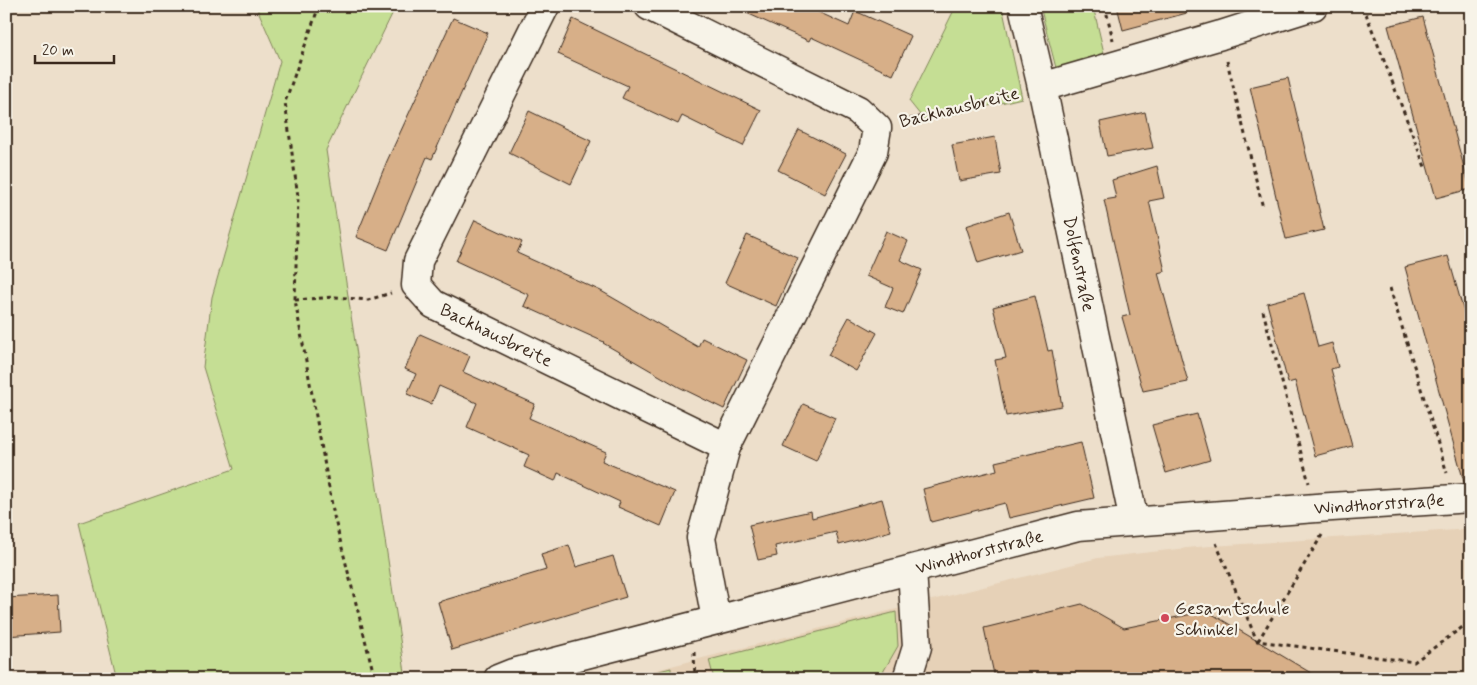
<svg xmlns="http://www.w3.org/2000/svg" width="1477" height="685" viewBox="0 0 1477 685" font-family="Mynerve,sans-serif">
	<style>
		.built { fill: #e6d1b7 }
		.green { fill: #c5de94; stroke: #808459 }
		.building { fill: #d7af88; stroke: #3b2a1e }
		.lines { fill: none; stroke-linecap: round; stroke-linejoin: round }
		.minor-casing { stroke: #3b2a1e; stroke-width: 31 }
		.path { stroke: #3b2a1e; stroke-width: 3; stroke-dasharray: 4 4; stroke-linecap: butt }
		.minor { stroke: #f7f3e8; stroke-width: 28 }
		.poi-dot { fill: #d1495b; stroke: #f7f3e8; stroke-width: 2 }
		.labels { text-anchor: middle; stroke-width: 4.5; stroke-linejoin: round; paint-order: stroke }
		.street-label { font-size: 18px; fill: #3b2a1e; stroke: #f7f3e8 }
		.poi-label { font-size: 18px; fill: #3b2a1e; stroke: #f7f3e8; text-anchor: start }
	</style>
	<rect width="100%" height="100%" fill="#eddfcb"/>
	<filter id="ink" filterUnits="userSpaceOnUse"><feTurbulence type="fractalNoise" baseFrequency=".02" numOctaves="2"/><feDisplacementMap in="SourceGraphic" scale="10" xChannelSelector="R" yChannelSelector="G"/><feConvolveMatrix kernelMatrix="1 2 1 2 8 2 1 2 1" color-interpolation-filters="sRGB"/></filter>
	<g filter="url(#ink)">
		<path class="built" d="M1471,529V679H620L1098,558L1196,547Z"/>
		<g class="green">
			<path d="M256,6H396L326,150L406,679H117L79,523L234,469L203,367L212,297L280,61Z"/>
			<path d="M956,6H1002L1022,98L925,121L909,101Z"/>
			<path d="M1040,6H1093L1105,57L1056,68Z"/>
			<path d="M896,612L898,646L879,679H714L709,660Z"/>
			<path d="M671,668V679H628Z"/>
		</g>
		<g class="building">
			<path d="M731,6H805L849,26L855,11L911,36L893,75L811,37L809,41Z"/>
			<path d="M1117,6H1186L1187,13L1123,30Z"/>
			<path d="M1423,17L1470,189L1436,198L1388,26Z"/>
			<path d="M453,18L488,33L432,159L427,157L388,250L356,237L387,161Z"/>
			<path d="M573,19L761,110L743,146L682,116L678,124L622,98L628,86L558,54Z"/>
			<path d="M1288,78L1324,230L1286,239L1250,87Z"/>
			<path d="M529,111L591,141L571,184L509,153Z"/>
			<path d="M1145,112L1153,148L1107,156L1100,122Z"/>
			<path d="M799,130L846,154L825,194L778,170Z"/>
			<path d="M995,137L1001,174L959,181L952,145Z"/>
			<path d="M1157,166L1164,198L1149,201L1165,271L1158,273L1188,382L1143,391L1122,317L1130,315L1104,200L1116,198L1112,180Z"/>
			<path d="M1009,212L1021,250L978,263L966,226Z"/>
			<path d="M475,220L522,242L517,253L601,291L698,347L702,338L747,360L724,409L679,387L603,343L604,342L524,306L529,295L456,261Z"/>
			<path d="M886,231L908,241L900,260L922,270L903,314L885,307L893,288L866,276Z"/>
			<path d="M747,235L798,258L776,306L725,283Z"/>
			<path d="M1448,256L1471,337V481L1464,482L1405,267Z"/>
			<path d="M1304,293L1318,347L1332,343L1338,367L1331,369L1352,446L1315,456L1295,381L1288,383L1267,303Z"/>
			<path d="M1035,296L1048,351L1052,350L1062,406L1006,416L995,360L1006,358L993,307Z"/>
			<path d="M849,317L877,333L856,371L828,355Z"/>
			<path d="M420,334L470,356L463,372L535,404L529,418L606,452L602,461L675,492L661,526L618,507L620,502L558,473L555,481L524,467L529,455L467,427L477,403L439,386L431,404L407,394L416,374L405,369Z"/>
			<path d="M803,404L835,418L816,461L783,446Z"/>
			<path d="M1197,414L1210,460L1166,473L1152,425Z"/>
			<path d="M1081,442L1094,498L1009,518L1005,503L931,522L923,489L997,470L995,462Z"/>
			<path d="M882,499L891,531L839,545L836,532L775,546L777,556L758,560L749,525L811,511L812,518Z"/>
			<path d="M569,545L576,567L613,556L626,597L452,650L438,602L546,570L541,554Z"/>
			<path d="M58,595L60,632L6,636V598Z"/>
			<path d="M1082,604L1124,628L1207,611L1321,679H995L984,628Z"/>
		</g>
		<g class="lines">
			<defs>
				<g id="minor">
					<path id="s1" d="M545,6L418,261L416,285L433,304L726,447"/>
					<path d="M649,6L858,110L877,128L873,152L726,447L701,538L716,620"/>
					<path id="s2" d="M1023,6L1042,87L1134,521"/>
					<path d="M1042,87L1221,35L1313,6"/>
					<path id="s3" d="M498,679L513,673L1078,526L1316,508L1471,498"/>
					<path d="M907,679L917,647L912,570"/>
				</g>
			</defs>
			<use href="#minor" class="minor-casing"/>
			<g class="path">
				<path d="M319,6L285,102L298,197L295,300L334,516L375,679"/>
				<path d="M1105,6L1113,40"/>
				<path d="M1363,6L1425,167"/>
				<path d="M1227,61L1263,208"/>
				<path d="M902,121L1017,93"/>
				<path d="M1390,288L1447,473"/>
				<path d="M295,300L335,297L368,300L391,293"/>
				<path d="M1263,311L1309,483"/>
				<path d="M1216,543L1257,641L1414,662L1471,621"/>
				<path d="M1258,641L1322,535"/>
				<path d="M694,652L695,679"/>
			</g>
			<use href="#minor" class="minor"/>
		</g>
	</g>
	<circle class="poi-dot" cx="1165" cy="618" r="5"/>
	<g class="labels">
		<g class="street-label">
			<text transform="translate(959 107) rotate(-14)" y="6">Backhausbreite</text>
			<text dy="6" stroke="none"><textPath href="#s2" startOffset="264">Dolfenstraße</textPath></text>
			<text dy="6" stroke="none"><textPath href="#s1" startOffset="405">Backhausbreite</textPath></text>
			<text dy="6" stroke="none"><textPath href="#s3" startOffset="902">Windthorststraße</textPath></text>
			<text dy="6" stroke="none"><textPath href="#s3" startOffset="498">Windthorststraße</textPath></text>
		</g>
		<g class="poi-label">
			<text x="1175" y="614">Gesamtschule<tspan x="1175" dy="21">Schinkel</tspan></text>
		</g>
	</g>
	<rect width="1477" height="685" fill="none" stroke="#f7f3e8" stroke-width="25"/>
	<rect x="12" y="12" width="1452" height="660" fill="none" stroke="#3b2a1e" stroke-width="2" filter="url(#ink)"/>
	<path d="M35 55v8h79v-8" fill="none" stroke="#3b2a1e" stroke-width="2.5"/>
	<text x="42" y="55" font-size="15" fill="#3b2a1e" stroke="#f7f3e8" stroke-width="4" paint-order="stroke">20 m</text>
</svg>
